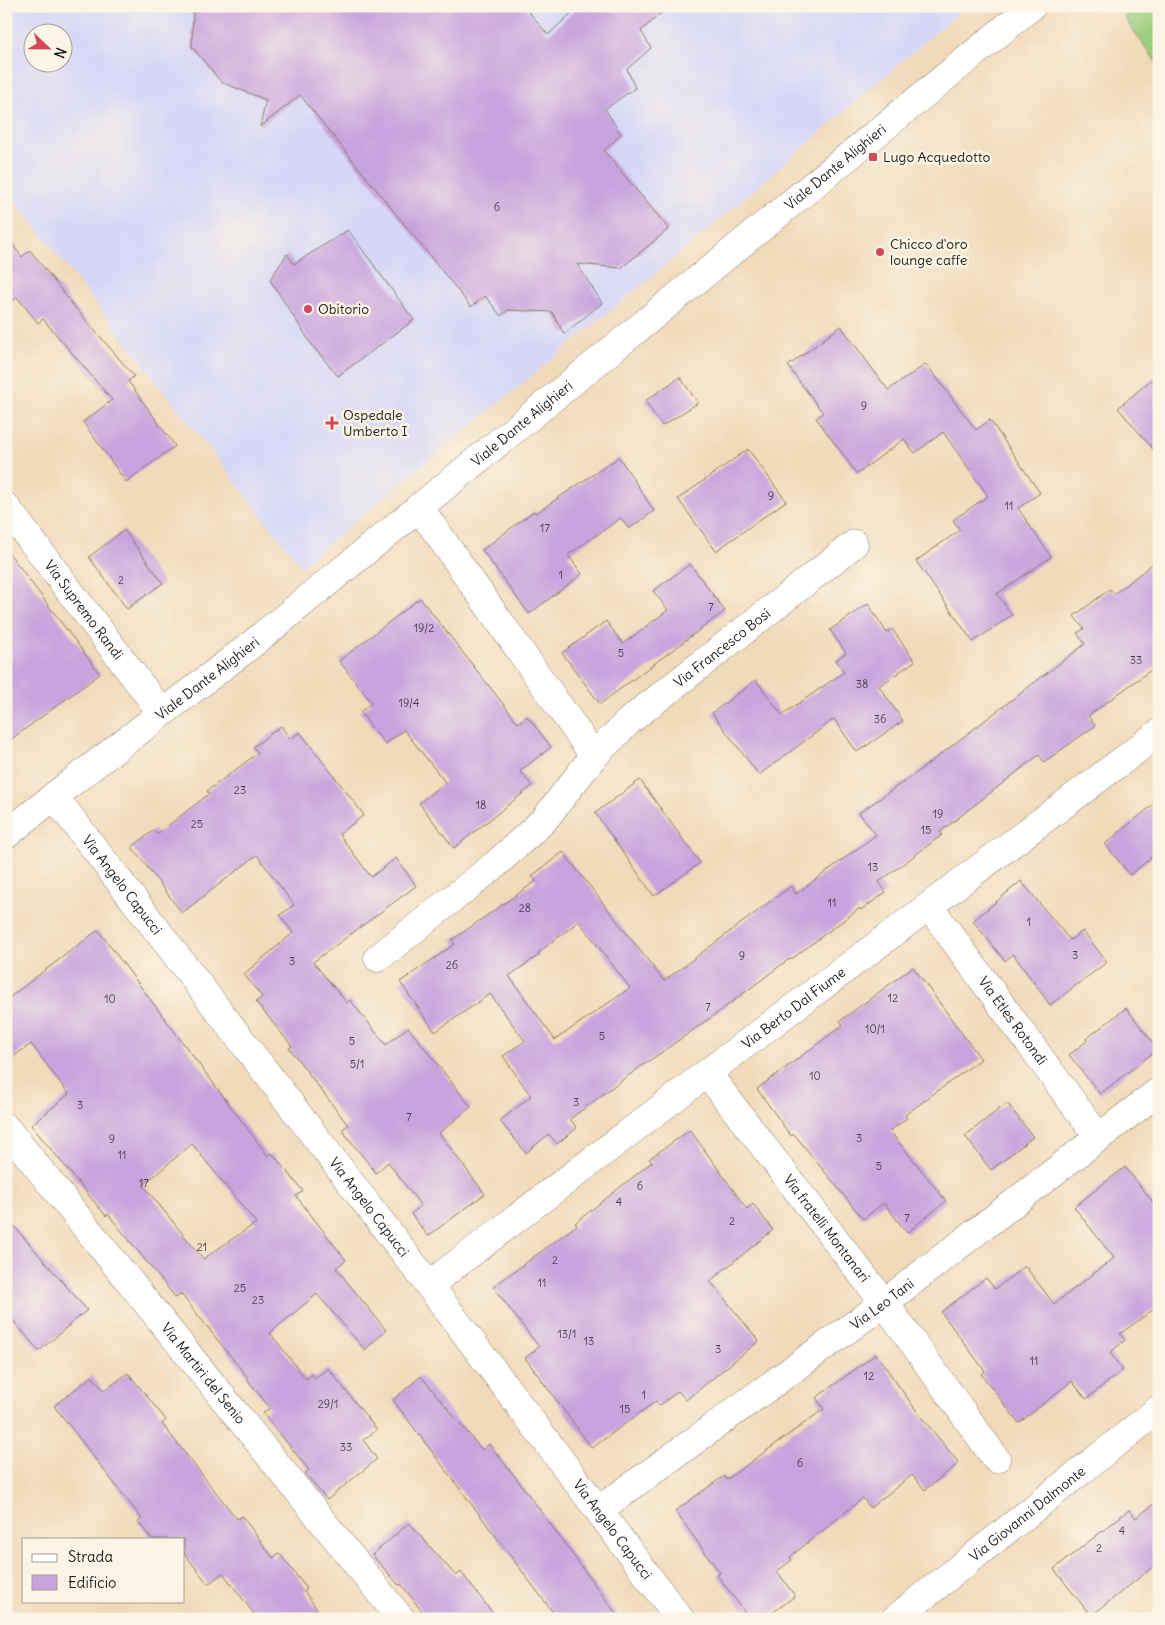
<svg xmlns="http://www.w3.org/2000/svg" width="1165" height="1625" viewBox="0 0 1165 1625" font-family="Delius,sans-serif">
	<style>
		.built { fill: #d6d7f8; fill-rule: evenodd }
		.green { fill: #9ccd7d; stroke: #5c744c }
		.building { fill: #c8a4de; fill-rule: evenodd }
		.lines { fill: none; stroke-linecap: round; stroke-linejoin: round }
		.minor-casing { stroke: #867b6b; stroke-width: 29 }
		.tertiary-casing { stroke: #867b6b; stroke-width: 29 }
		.minor { stroke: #fff; stroke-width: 28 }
		.tertiary { stroke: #fff; stroke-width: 28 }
		.poi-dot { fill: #d1495b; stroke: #fcf5e5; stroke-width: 2 }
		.labels { text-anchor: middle; stroke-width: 5; stroke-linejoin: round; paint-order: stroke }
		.number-label { font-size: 11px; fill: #473e4c }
		.poi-label { font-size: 14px; fill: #1c1c1c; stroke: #fcf5e5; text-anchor: start }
		.street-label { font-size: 14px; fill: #1c1c1c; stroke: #fcf5e5 }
	</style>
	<rect width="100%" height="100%" fill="#fcf5e5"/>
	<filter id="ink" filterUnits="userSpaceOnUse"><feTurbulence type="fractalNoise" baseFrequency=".02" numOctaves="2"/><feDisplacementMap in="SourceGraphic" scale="10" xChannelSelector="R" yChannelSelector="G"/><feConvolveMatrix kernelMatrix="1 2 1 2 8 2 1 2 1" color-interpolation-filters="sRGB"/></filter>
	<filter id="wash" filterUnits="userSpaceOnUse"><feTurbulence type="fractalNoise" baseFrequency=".0096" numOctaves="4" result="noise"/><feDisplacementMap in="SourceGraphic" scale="20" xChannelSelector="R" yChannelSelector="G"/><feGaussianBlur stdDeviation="1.12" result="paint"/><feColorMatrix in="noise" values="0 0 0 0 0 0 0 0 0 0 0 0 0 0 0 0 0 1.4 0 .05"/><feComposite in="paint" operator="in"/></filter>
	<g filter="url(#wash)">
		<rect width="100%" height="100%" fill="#f1daba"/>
		<path class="built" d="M6,6H966L690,245L301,566L6,189ZM32,32H62V62H32Z"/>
		<path class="green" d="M1143,6H1159V66L1124,17Z"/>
		<g id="blocks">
			<g class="building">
				<path d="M193,6H524L548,35L579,6H669L641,31L651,48L627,69L635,88L605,109L621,134L604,151L669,229L621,268L577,264L602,303L564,334L552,312L508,310L501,316L485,296L471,307L300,95L260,127L266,100L221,82L192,47Z"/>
				<path d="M348,230L414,320L338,376L312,345L270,280L287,254L294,264Z"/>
				<path d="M6,235L22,257L30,250L72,304L134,376L128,381L175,446L126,482L83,422L112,400L43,319L38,323L17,297L6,306Z"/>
				<path d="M841,326L888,390L926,364L976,430L990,420L1040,493L1018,508L1051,557L997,594L1012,615L973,642L916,561L960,530L953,520L988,496L943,432L915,453L904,439L857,474L816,418L823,413L788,366Z"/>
				<path d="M1159,373V456L1118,408Z"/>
				<path d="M680,377L698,403L662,426L645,401Z"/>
				<path d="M748,449L786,501L716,551L678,499Z"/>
				<path d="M619,457L654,511L629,529L621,518L568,555L582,574L529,614L482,550L534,511L536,513Z"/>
				<path d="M124,530L163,583L127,609L89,557Z"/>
				<path d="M6,549L100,674L6,743Z"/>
				<path d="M1159,559V664L1088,716L1095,726L1044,762L1039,755L940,832L942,835L879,882L886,892L861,910L860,908L790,960L789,959L720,1011L615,1085L570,1119L577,1128L557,1144L549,1134L526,1153L500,1121L531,1096L503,1056L525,1041L490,994L435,1032L400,982L455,944L452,940L536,881L532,876L563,852L664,981L791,886L796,894L876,835L859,813L903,782V783L1085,644L1077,633L1084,629L1074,616L1110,589L1114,594ZM579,921L630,988L555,1040L509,976L539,955L538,953Z"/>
				<path d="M690,564L725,611L600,704L562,653L606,621L623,644L668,610L653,591Z"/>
				<path d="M420,598L518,723L527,716L551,747L520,771L532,786L454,848L419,803L445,782L404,730L385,744L360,712L372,703L339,661Z"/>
				<path d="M868,604L887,633L892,629L915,661L879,686L903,721L857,752L834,719L759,775L712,713L756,680L782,715L844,672L836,660L846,653L830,630Z"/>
				<path d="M281,726L290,739L300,732L364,815L339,834L371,877L396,858L416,886L313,962L347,1003L350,1000L386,1045L408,1027L471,1107L439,1133L485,1194L428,1236L411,1214L421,1206L388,1162L376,1173L342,1130L348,1125L289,1048L292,1046L256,1002L262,997L244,974L293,933L280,915L294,905L257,855L182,913L132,847L154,830L157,834L209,794L207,791L258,753L253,747Z"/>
				<path d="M640,780L700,863L654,896L595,813Z"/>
				<path d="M1159,800V851L1130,875L1105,844Z"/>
				<path d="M1021,881L1070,940L1083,931L1107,962L1050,1005L1013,954L1005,961L973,921Z"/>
				<path d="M98,930L268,1156L272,1153L303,1191L296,1196L346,1260L336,1268L386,1330L365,1350L317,1294L270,1333L306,1379L312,1374L315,1378L328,1368L377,1430L363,1440L377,1459L327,1500L305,1473L309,1470L263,1413L270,1408L247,1379L248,1378L181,1294L176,1298L108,1214L106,1216L31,1125L69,1094L31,1044L6,1062V1000ZM192,1144L256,1223L203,1259L143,1185Z"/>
				<path d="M913,967L981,1059L905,1115L907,1118L890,1131L946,1201L907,1233L884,1203L863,1219L794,1134L791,1136L757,1089L843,1025L840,1021Z"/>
				<path d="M1126,1008L1158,1049L1100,1094L1069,1055L1087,1041L1086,1039Z"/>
				<path d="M1007,1103L1033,1137L991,1170L965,1136Z"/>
				<path d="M690,1130L747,1209L753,1204L773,1230L710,1281L759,1341L686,1400L678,1391L659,1406L656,1401L592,1448L525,1358L539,1347L493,1287L577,1225L575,1223L652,1162L649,1159Z"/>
				<path d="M1125,1167L1159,1210V1305L1120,1334L1125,1340L1110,1353L1123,1370L1086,1399L1072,1381L1019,1423L981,1374L985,1371L941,1312L986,1278L995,1289L1025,1266L1054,1304L1114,1258L1074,1207Z"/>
				<path d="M6,1217L87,1310L39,1351L6,1312Z"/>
				<path d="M876,1354L923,1420H924L959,1463L925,1490L912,1475L870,1508L863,1498L790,1557L792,1560L777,1571L795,1596L764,1619H750L717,1575L720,1573L675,1511L724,1476L726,1480L824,1409L816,1398Z"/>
				<path d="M128,1373L166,1420L162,1424L237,1519L242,1516L273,1558L279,1553L307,1589L304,1591L324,1619H258L223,1573L208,1584L184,1553V1539H152L138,1522L142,1519L54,1406L92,1376L104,1391Z"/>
				<path d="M421,1376L482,1450L489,1444L523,1487L620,1619H558L393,1400Z"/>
				<path d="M1159,1500V1562L1091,1616L1054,1569L1129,1510L1136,1518Z"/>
				<path d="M409,1523L456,1576L461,1572L497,1619H428L401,1584L399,1585L372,1555Z"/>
			</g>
		</g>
	</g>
	<g filter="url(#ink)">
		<use href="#blocks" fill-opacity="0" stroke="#867b6b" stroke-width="1"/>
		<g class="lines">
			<defs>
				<g id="minor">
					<path id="s1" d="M6,507L162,713"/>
					<path d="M419,507L594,756"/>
					<path id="s2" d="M54,796L429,1285L680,1619"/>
					<path id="s3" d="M929,906L1098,1137"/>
					<path id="s4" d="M378,958L496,864L544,820L594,756L629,721L854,544"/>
					<path id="s5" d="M707,1073L891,1312L996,1459"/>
					<path id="s6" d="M6,1128L401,1619"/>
					<path id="s7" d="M429,1285L707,1073L1159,733"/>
					<path id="s8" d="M599,1510L884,1303L1159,1091"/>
					<path id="s9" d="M895,1619L1159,1409"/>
				</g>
				<g id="tertiary">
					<path id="s10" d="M6,835L54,796L251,645L1032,6"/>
				</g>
			</defs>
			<use href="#minor" class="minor-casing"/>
			<use href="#tertiary" class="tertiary-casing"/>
			<use href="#minor" class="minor"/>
			<use href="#tertiary" class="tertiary"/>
		</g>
	</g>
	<g class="poi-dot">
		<rect x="868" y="152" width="10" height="10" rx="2.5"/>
		<circle cx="880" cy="252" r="5"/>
		<circle cx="308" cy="309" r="5"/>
		<path d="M329.5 415.5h5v5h5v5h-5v5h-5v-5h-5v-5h5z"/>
	</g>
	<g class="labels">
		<g class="number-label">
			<text x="497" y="211">6</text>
			<text x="864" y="410">9</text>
			<text x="771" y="500">9</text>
			<text x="1009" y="510">11</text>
			<text x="545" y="532">17</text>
			<text x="561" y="579">1</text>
			<text x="121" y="584">2</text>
			<text x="711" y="611">7</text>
			<text x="424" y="632">19/2</text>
			<text x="621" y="657">5</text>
			<text x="1136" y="664">33</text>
			<text x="862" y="688">38</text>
			<text x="409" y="707">19/4</text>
			<text x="880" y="723">36</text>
			<text x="240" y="794">23</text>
			<text x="481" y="809">18</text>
			<text x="938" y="818">19</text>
			<text x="197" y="828">25</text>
			<text x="926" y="834">15</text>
			<text x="873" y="871">13</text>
			<text x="832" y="907">11</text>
			<text x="525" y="912">28</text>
			<text x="1029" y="926">1</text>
			<text x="1075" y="959">3</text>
			<text x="742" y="960">9</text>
			<text x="292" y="965">3</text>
			<text x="452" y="969">26</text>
			<text x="893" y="1002">12</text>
			<text x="110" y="1003">10</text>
			<text x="708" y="1011">7</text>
			<text x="875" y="1033">10/1</text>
			<text x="602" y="1040">5</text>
			<text x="352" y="1045">5</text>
			<text x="357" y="1068">5/1</text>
			<text x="815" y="1080">10</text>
			<text x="576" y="1106">3</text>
			<text x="80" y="1109">3</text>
			<text x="409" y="1121">7</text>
			<text x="859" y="1142">3</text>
			<text x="112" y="1143">9</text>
			<text x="122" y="1159">11</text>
			<text x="879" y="1170">5</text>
			<text x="144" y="1187">17</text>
			<text x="640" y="1190">6</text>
			<text x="619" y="1206">4</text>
			<text x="907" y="1222">7</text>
			<text x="732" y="1225">2</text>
			<text x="202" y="1251">21</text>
			<text x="555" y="1264">2</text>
			<text x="542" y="1287">11</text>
			<text x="240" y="1292">25</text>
			<text x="258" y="1304">23</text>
			<text x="567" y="1338">13/1</text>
			<text x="589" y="1345">13</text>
			<text x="718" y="1353">3</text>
			<text x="1034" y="1365">11</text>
			<text x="869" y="1380">12</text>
			<text x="644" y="1399">1</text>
			<text x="328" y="1408">29/1</text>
			<text x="625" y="1413">15</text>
			<text x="346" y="1451">33</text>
			<text x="800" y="1467">6</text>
			<text x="1122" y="1535">4</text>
			<text x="1099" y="1552">2</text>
		</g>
		<g class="poi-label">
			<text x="883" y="162">Lugo Acquedotto</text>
			<text x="890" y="249">Chicco d'oro<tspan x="890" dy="16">lounge caffe</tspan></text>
			<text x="318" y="314">Obitorio</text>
			<text x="343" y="420">Ospedale<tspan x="343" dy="16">Umberto I</tspan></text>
		</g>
		<g class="street-label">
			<text dy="5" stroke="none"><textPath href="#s10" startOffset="1065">Viale Dante Alighieri</textPath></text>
			<text dy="5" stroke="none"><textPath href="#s10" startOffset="660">Viale Dante Alighieri</textPath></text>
			<text dy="5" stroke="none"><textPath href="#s1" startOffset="129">Via Supremo Randi</textPath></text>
			<text dy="5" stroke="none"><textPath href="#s4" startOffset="465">Via Francesco Bosi</textPath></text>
			<text dy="5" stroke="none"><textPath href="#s10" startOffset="255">Viale Dante Alighieri</textPath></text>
			<text dy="5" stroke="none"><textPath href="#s2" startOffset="112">Via Angelo Capucci</textPath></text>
			<text dy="5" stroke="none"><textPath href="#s7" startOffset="458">Via Berto Dal Fiume</textPath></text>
			<text dy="5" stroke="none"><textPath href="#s3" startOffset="142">Via Etles Rotondi</textPath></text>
			<text dy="5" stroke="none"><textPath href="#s2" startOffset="518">Via Angelo Capucci</textPath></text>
			<text dy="5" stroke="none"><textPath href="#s5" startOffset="196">Via fratelli Montanari</textPath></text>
			<text dy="5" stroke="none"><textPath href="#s8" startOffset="350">Via Leo Tani</textPath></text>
			<text dy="5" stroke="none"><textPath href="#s6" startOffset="315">Via Martiri del Senio</textPath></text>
			<text dy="5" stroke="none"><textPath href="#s9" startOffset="169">Via Giovanni Dalmonte</textPath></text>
			<text dy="5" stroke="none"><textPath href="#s2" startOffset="922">Via Angelo Capucci</textPath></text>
		</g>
	</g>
	<rect width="1165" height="1625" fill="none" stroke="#fcf5e5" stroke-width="25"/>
	<rect x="22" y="1538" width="162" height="65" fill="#fcf5e5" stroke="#a29e95"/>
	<rect x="32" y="1554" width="25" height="8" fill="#ffffff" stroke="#a29e95"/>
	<text x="68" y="1562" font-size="15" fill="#1c1c1c">Strada</text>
	<rect x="32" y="1575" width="25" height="15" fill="#c8a4de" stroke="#a29e95"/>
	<text x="68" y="1588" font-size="15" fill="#1c1c1c">Edificio</text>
	<g transform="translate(48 48) rotate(112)"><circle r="24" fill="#fcf5e5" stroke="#a29e95"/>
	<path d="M0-4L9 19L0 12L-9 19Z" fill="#d1495b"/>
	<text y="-8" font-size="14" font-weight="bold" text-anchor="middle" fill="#1c1c1c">N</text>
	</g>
</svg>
